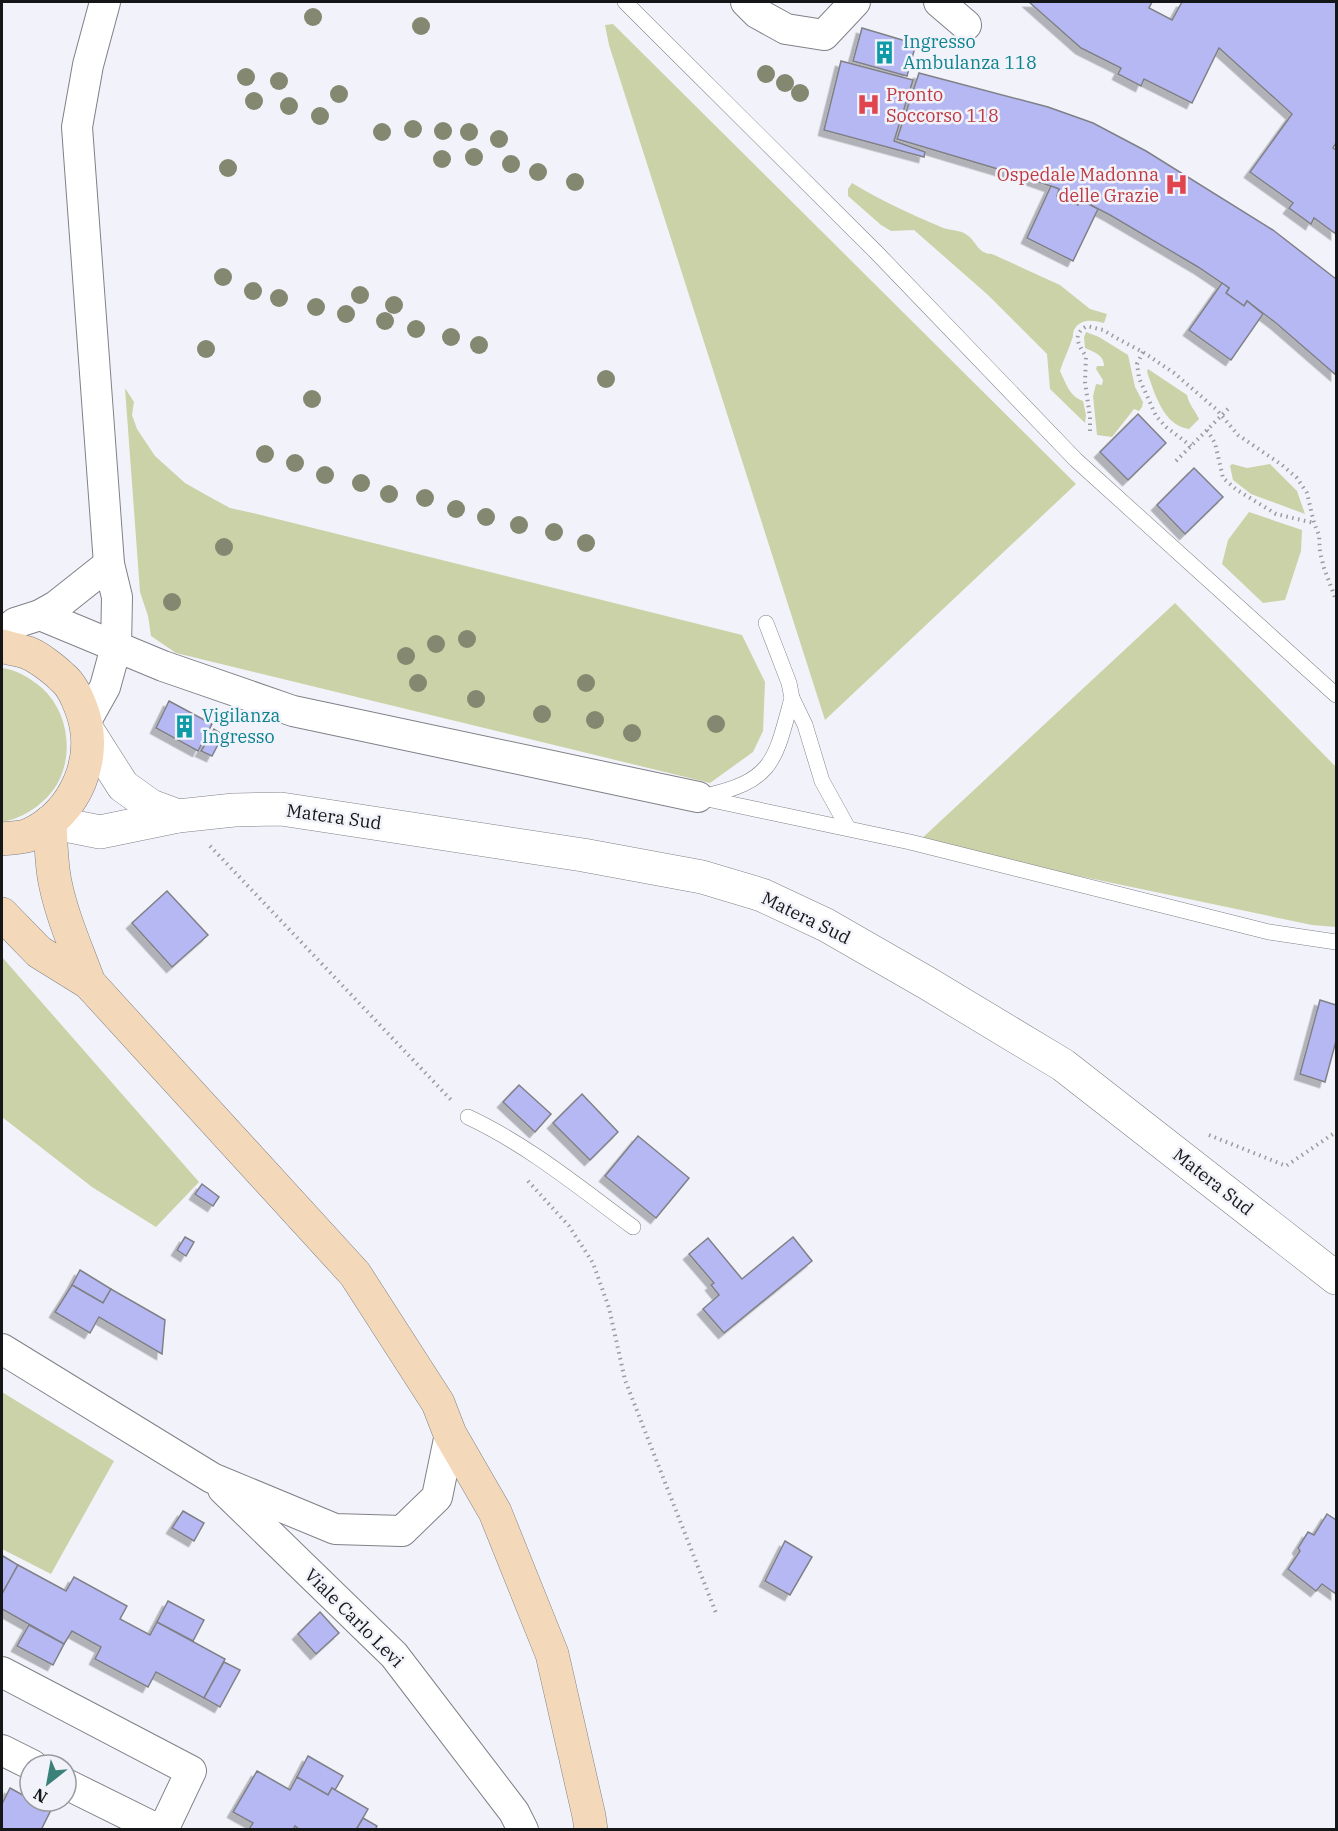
<svg xmlns="http://www.w3.org/2000/svg" width="1338" height="1831" viewBox="0 0 1338 1831" font-family="'IBM Plex Serif',serif">
	<style>
		.green { fill: #cbd2a7 }
		.building { fill: #b5b8f2; stroke: #808187; stroke-width: 1.5; filter: url(#shadow) }
		.lines { fill: none; stroke-linecap: round; stroke-linejoin: round }
		.service-casing { stroke: #808188; stroke-width: 16 }
		.minor-casing { stroke: #808188; stroke-width: 32 }
		.tertiary-casing { stroke: #808188; stroke-width: 34 }
		.secondary-casing { stroke: #808188; stroke-width: 34 }
		.path { stroke: #9b9ca1; stroke-width: 4; stroke-dasharray: 1.5 4.5; stroke-linecap: butt }
		.service { stroke: #fff; stroke-width: 15 }
		.minor { stroke: #fff; stroke-width: 30 }
		.tertiary { stroke: #fff; stroke-width: 33 }
		.secondary { stroke: #f3d9b9; stroke-width: 33 }
		.tree { fill: #858870 }
		.labels { text-anchor: middle; stroke-width: 5; stroke-linejoin: round; paint-order: stroke }
		.culture-label { font-size: 18px; fill: #0d838f; stroke: #f2f3fa; text-anchor: start }
		.health-label { font-size: 18px; fill: #be3a42; stroke: #f2f3fa; text-anchor: start }
		.street-label { font-size: 18px; fill: #151618; stroke: #f2f3fa }
	</style>
	<defs>
		<filter id="shadow"><feDropShadow dx="-5.5" dy="5.5" stdDeviation="0" flood-color="#0004"/></filter>
	</defs>
	<rect width="100%" height="100%" fill="#f2f3fa"/>
	<g class="green">
		<path d="M613,24L1076,484L825,720L609,45L605,25Z"/>
		<path d="M852,183C880,200 910,214 941,227C949,231 959,229 967,235C977,242 978,254 992,254L1060,285L1090,309L1107,314L1104,323C1094,320 1080,318 1074,330C1072,335 1074,334 1072,339C1069,350 1063,360 1060,371C1066,383 1069,396 1083,401L1086,415L1085,423L1050,389L1047,354L988,295L914,230L891,231L881,225L848,196V189Z"/>
		<path d="M1086,332L1099,337L1128,355L1135,387L1143,402L1142,407L1139,411L1134,409L1112,437L1097,435L1093,396L1096,384L1102,385L1103,380L1096,369L1097,366H1104C1104,355 1094,352 1085,348L1084,337Z"/>
		<path d="M1148,369L1187,395C1189,405 1195,410 1199,419L1189,429C1164,425 1156,397 1148,375L1147,371Z"/>
		<path d="M125,388L134,402L132,415L137,429L155,456L185,483L208,496L230,508L257,514L742,635L765,682L763,731L753,752L710,783L176,653L151,636L148,616L140,592Z"/>
		<path d="M1232,464L1247,468L1270,464L1297,491L1305,514L1251,494L1233,480L1230,466Z"/>
		<path d="M1249,512L1302,530L1301,551L1285,600L1263,603L1222,564L1228,540Z"/>
		<path d="M1175,603L1336,767V927L1312,925L918,842Z"/>
		<path d="M2,668C17,670 30,678 42,688C74,717 76,774 42,802C30,813 17,819 2,822Z"/>
		<path d="M2,957L199,1182L156,1227L92,1187L2,1117Z"/>
		<path d="M2,1392L114,1461L51,1574L2,1549Z"/>
	</g>
	<g class="building">
		<path d="M1029,2H1152L1149,8L1172,20L1182,2H1336V143L1333,148L1336,150V234L1314,218L1311,224L1289,208L1293,203L1250,172L1292,114L1219,48L1192,103L1144,79L1141,86L1118,74L1121,68L1081,48Z"/>
		<path d="M862,28L916,44L907,76L853,61Z"/>
		<path d="M841,61L913,80L894,141L925,152L924,157L824,130Z"/>
		<path d="M919,73L1048,107L1093,123L1146,151L1273,230L1336,279V375L1276,323L1247,301L1244,306L1226,293L1229,288L1198,267L1110,215L1081,200L1078,205L1057,196L1059,189L1028,178L897,139Z"/>
		<path d="M1051,186L1059,189L1057,196L1078,205L1081,200L1098,209L1073,261L1027,238Z"/>
		<path d="M1222,283L1229,288L1226,293L1244,306L1247,301L1263,314L1231,360L1189,330Z"/>
		<path d="M1138,414L1166,443L1128,480L1100,452Z"/>
		<path d="M1194,468L1223,497L1185,534L1157,505Z"/>
		<path d="M169,701L212,724L198,751L156,728Z"/>
		<path d="M214,729L223,735L212,756L201,751Z"/>
		<path d="M167,891L208,935L172,967L132,923Z"/>
		<path d="M1320,1000L1336,1005V1041L1325,1082L1300,1074Z"/>
		<path d="M519,1085L551,1114L535,1132L503,1102Z"/>
		<path d="M582,1094L618,1132L590,1160L553,1123Z"/>
		<path d="M638,1136L689,1178L656,1218L605,1176Z"/>
		<path d="M202,1184L219,1197L213,1206L195,1194Z"/>
		<path d="M185,1237L194,1242L186,1256L177,1250Z"/>
		<path d="M793,1237L812,1261L724,1333L703,1309L719,1295L711,1285L714,1283L689,1254L708,1238L742,1279Z"/>
		<path d="M80,1270L111,1289L103,1303L72,1285Z"/>
		<path d="M72,1285L103,1303L111,1289L165,1320L162,1354L99,1317L90,1333L55,1312Z"/>
		<path d="M183,1511L204,1523L194,1541L172,1528Z"/>
		<path d="M1327,1514L1336,1520V1594L1322,1584L1316,1591L1288,1569L1300,1551L1298,1548L1308,1532L1314,1535Z"/>
		<path d="M785,1541L812,1557L790,1595L765,1581Z"/>
		<path d="M3,1556L18,1565L2,1594V1559Z"/>
		<path d="M18,1565L66,1591L74,1577L127,1606L120,1619L150,1635L157,1622L225,1659L204,1698L156,1672L148,1687L95,1659L101,1647L72,1631L64,1644L2,1609V1594Z"/>
		<path d="M168,1601L204,1620L193,1641L157,1622Z"/>
		<path d="M320,1612L339,1633L316,1654L298,1634Z"/>
		<path d="M29,1625L64,1644L53,1665L17,1646Z"/>
		<path d="M224,1662L240,1670L220,1707L204,1698Z"/>
		<path d="M308,1756L343,1776L335,1790L332,1788L328,1795L297,1777Z"/>
		<path d="M257,1771L290,1790L297,1777L328,1795L332,1788L368,1809L356,1830H300L295,1826L293,1830H251L249,1829L253,1823L233,1812Z"/>
		<path d="M10,1788L30,1799V1801H34L51,1810L41,1830H2V1804Z"/>
		<path d="M363,1818L377,1826L375,1830H356Z"/>
	</g>
	<g class="lines">
		<defs>
			<g id="service">
				<path d="M625,2L877,253L1076,460L1336,695"/>
				<path d="M766,623L789,683L792,698L805,725L822,781L848,828"/>
				<path d="M705,796C774,781 775,760 792,698"/>
				<path d="M698,797L910,842L1269,932L1336,942"/>
				<path d="M468,1117C528,1145 580,1188 633,1227"/>
			</g>
			<g id="minor">
				<path d="M746,2L757,13L786,29L824,35L855,2"/>
				<path d="M939,2L966,25"/>
				<path d="M40,615L163,666L293,711L698,797"/>
				<path d="M2,635L15,623L40,615L56,606L109,564"/>
				<path d="M86,721L105,687L116,647L117,597L109,564L77,127L88,65L105,2"/>
				<path d="M2,1349L212,1478L335,1529L402,1531L437,1497L450,1434"/>
				<path d="M223,1489L394,1655L514,1812L523,1830"/>
				<path d="M2,1672L191,1771L163,1830"/>
				<path d="M2,1750L32,1765"/>
				<path d="M66,1784L159,1830"/>
			</g>
			<g id="tertiary">
				<path d="M88,731L123,786L151,806L178,816"/>
				<path d="M50,822L100,832L178,816L234,810L281,809L583,855L702,877L762,895L826,925L927,983L1063,1065L1336,1278"/>
			</g>
			<g id="secondary">
				<path d="M2,646C10,649 20,650 28,653C37,656 55,670 62,677C71,684 77,697 81,708C100,757 76,813 29,835C21,838 10,838 2,839"/>
				<path d="M50,822C51,842 51,862 55,882C62,917 77,950 89,983"/>
				<path d="M2,914L39,952L89,983L355,1274L438,1403L450,1434L495,1512L552,1654L589,1816L591,1830"/>
			</g>
		</defs>
		<use href="#service" class="service-casing"/>
		<use href="#minor" class="minor-casing"/>
		<use href="#tertiary" class="tertiary-casing"/>
		<use href="#secondary" class="secondary-casing"/>
		<g class="path">
			<path d="M1143,352L1137,364L1139,378L1156,416L1166,427L1191,446"/>
			<path d="M1207,430L1215,443L1223,478L1237,490L1276,514L1314,523"/>
			<path d="M1090,431V417L1085,382L1086,356C1078,345 1072,334 1087,326L1103,330L1120,340L1143,352L1174,373L1217,410L1238,435L1282,465L1297,478L1307,493L1314,523L1319,535L1320,552L1324,568L1336,600"/>
			<path d="M1176,461L1228,409"/>
			<path d="M210,846L453,1102"/>
			<path d="M1209,1135L1286,1166L1336,1132"/>
			<path d="M528,1181L569,1226L593,1263L609,1308L625,1380L716,1613"/>
		</g>
		<use href="#service" class="service"/>
		<use href="#minor" class="minor"/>
		<use href="#tertiary" class="tertiary"/>
		<use href="#secondary" class="secondary"/>
	</g>
	<g class="tree">
		<circle cx="313" cy="17" r="9"/>
		<circle cx="421" cy="26" r="9"/>
		<circle cx="766" cy="74" r="9"/>
		<circle cx="246" cy="77" r="9"/>
		<circle cx="279" cy="81" r="9"/>
		<circle cx="785" cy="83" r="9"/>
		<circle cx="800" cy="93" r="9"/>
		<circle cx="339" cy="94" r="9"/>
		<circle cx="254" cy="101" r="9"/>
		<circle cx="289" cy="106" r="9"/>
		<circle cx="320" cy="116" r="9"/>
		<circle cx="413" cy="129" r="9"/>
		<circle cx="443" cy="131" r="9"/>
		<circle cx="382" cy="132" r="9"/>
		<circle cx="469" cy="132" r="9"/>
		<circle cx="499" cy="139" r="9"/>
		<circle cx="474" cy="157" r="9"/>
		<circle cx="442" cy="159" r="9"/>
		<circle cx="511" cy="164" r="9"/>
		<circle cx="228" cy="168" r="9"/>
		<circle cx="538" cy="172" r="9"/>
		<circle cx="575" cy="182" r="9"/>
		<circle cx="223" cy="277" r="9"/>
		<circle cx="253" cy="291" r="9"/>
		<circle cx="360" cy="295" r="9"/>
		<circle cx="279" cy="298" r="9"/>
		<circle cx="394" cy="305" r="9"/>
		<circle cx="316" cy="307" r="9"/>
		<circle cx="346" cy="314" r="9"/>
		<circle cx="385" cy="321" r="9"/>
		<circle cx="416" cy="329" r="9"/>
		<circle cx="451" cy="337" r="9"/>
		<circle cx="479" cy="345" r="9"/>
		<circle cx="206" cy="349" r="9"/>
		<circle cx="606" cy="379" r="9"/>
		<circle cx="312" cy="399" r="9"/>
		<circle cx="265" cy="454" r="9"/>
		<circle cx="295" cy="463" r="9"/>
		<circle cx="325" cy="475" r="9"/>
		<circle cx="361" cy="483" r="9"/>
		<circle cx="389" cy="494" r="9"/>
		<circle cx="425" cy="498" r="9"/>
		<circle cx="456" cy="509" r="9"/>
		<circle cx="486" cy="517" r="9"/>
		<circle cx="519" cy="525" r="9"/>
		<circle cx="554" cy="532" r="9"/>
		<circle cx="586" cy="543" r="9"/>
		<circle cx="224" cy="547" r="9"/>
		<circle cx="172" cy="602" r="9"/>
		<circle cx="467" cy="639" r="9"/>
		<circle cx="436" cy="644" r="9"/>
		<circle cx="406" cy="656" r="9"/>
		<circle cx="418" cy="683" r="9"/>
		<circle cx="586" cy="683" r="9"/>
		<circle cx="476" cy="699" r="9"/>
		<circle cx="542" cy="714" r="9"/>
		<circle cx="595" cy="720" r="9"/>
		<circle cx="716" cy="724" r="9"/>
		<circle cx="632" cy="733" r="9"/>
	</g>
	<defs>
		<symbol id="building-bare" viewBox="-9 -9 18 18"><path d="M-4-6H4V6H1V3H-1V6H-4ZM-2.5-4.3h1.7v1.8h-1.7ZM.8-4.3h1.7v1.8H.8ZM-2.5-1h1.7V.8h-1.7ZM.8-1h1.7V.8H.8Z" fill="#0f9aa8" stroke="#f2f3fa" stroke-width="2.5" paint-order="stroke"/></symbol>
		<symbol id="hospital-bare" viewBox="-9 -9 18 18"><path d="M-5-5h3v3.5h4V-5h3V5h-3V1.5h-4V5h-3Z" fill="#e0444e" stroke="#f2f3fa" stroke-width="2.5" paint-order="stroke"/></symbol>
	</defs>
	<g fill-rule="evenodd">
		<use href="#building-bare" x="868" y="36" width="33" height="33"/>
		<use href="#hospital-bare" x="852" y="88" width="33" height="33"/>
		<use href="#hospital-bare" x="1160" y="168" width="33" height="33"/>
		<use href="#building-bare" x="168" y="710" width="33" height="33"/>
	</g>
	<g class="labels">
		<g class="culture-label">
			<text x="903" y="48">Ingresso<tspan x="903" dy="21">Ambulanza 118</tspan></text>
			<text x="202" y="722">Vigilanza<tspan x="202" dy="21">Ingresso</tspan></text>
		</g>
		<g class="health-label">
			<text x="886" y="101">Pronto<tspan x="886" dy="21">Soccorso 118</tspan></text>
			<text x="1159" y="181" text-anchor="end">Ospedale Madonna<tspan x="1159" dy="21">delle Grazie</tspan></text>
		</g>
		<g class="street-label">
			<text transform="translate(334 817) rotate(8)" y="6">Matera Sud</text>
			<text transform="translate(806 918) rotate(26)" y="6">Matera Sud</text>
			<text transform="translate(1213 1182) rotate(38)" y="6">Matera Sud</text>
			<text transform="translate(354 1618) rotate(45)" y="6">Viale Carlo Levi</text>
		</g>
	</g>
	<rect width="1338" height="1831" fill="none" stroke="#151618" stroke-width="6"/>
	<g transform="translate(48 1783) rotate(211)"><circle r="28" fill="#f2f3fa" stroke="#9a9ba0" stroke-width="1.5"/>
	<path d="M0-4.5L10 22L0 15L-10 22Z" fill="#3b8179"/>
	<text y="-9" font-size="16" font-weight="bold" text-anchor="middle" fill="#151618">N</text>
	</g>
</svg>
